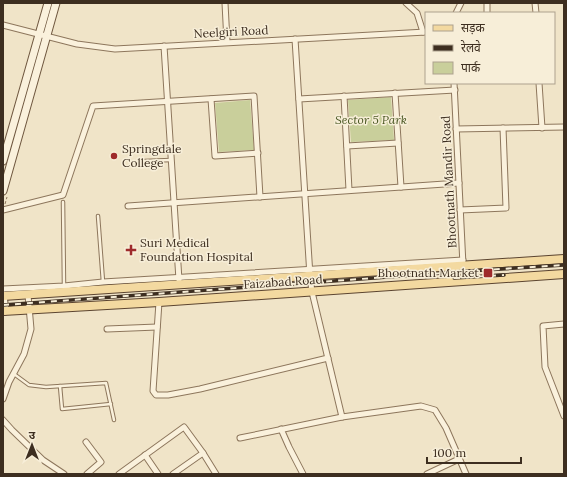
<svg xmlns="http://www.w3.org/2000/svg" width="567" height="477" viewBox="0 0 567 477" font-family="Lora,'Noto Sans Devanagari',serif">
	<style>
		.green { fill: #c9cf9b }
		.lines { fill: none; stroke-linecap: round; stroke-linejoin: round }
		.lane-casing { stroke: #8d765c; stroke-width: 4.5 }
		.street-casing { stroke: #8d765c; stroke-width: 7 }
		.secondary-casing { stroke: #6f573f; stroke-width: 9 }
		.primary-casing { stroke: #5b4430; stroke-width: 10 }
		.path { stroke: #8d765c; stroke-width: 1; stroke-dasharray: 3 2; stroke-linecap: butt }
		.lane { stroke: #faf1dc; stroke-width: 2.5 }
		.street { stroke: #faf1dc; stroke-width: 5 }
		.secondary { stroke: #faf1dc; stroke-width: 7 }
		.primary { stroke: #f3d9a0; stroke-width: 8 }
		.rail-casing { stroke: #3d2e20; stroke-width: 3.5 }
		.rail { stroke: #f7eed8; stroke-width: 2; stroke-dasharray: 6; stroke-linecap: butt }
		.poi-dot { fill: #9e2a2b; stroke: #f7eed8; stroke-width: 1.5 }
		.labels { text-anchor: middle; stroke-width: 3; stroke-linejoin: round; paint-order: stroke }
		.street-label { font-size: 12px; fill: #3d2e20; stroke: #f7eed8 }
		.park-label { font-size: 12px; font-style: italic; fill: #4d5a26; stroke: #f7eed8 }
		.poi-label { font-size: 12px; fill: #3d2e20; stroke: #f7eed8; text-anchor: start }
	</style>
	<rect width="100%" height="100%" fill="#f0e4c8"/>
	<g class="green">
		<path d="M391,97L394,140L351,142L348,100Z"/>
		<path d="M250,100L254,150L219,152L215,103Z"/>
	</g>
	<g class="lines">
		<defs>
			<g id="lane">
				<path d="M144,161L171,160"/>
				<path d="M63,202L64,285"/>
				<path d="M98,216L103,282"/>
				<path d="M14,374L29,385L46,387L106,383L114,420"/>
				<path d="M60,386L62,409L111,404"/>
			</g>
			<g id="street">
				<path d="M225,3L227,42"/>
				<path d="M406,3L417,13L423,32"/>
				<path d="M487,3V13"/>
				<path d="M535,3L536,13"/>
				<path d="M456,13L461,3"/>
				<path d="M3,25L77,44L115,49L426,32"/>
				<path d="M295,39L310,276L312,292L342,417L421,406L435,410L446,428L466,474"/>
				<path d="M164,46L179,280"/>
				<path d="M454,83L463,265L464,281"/>
				<path d="M539,83L542,128"/>
				<path d="M395,93L401,187"/>
				<path d="M344,96L349,190"/>
				<path d="M211,99L215,156L258,153"/>
				<path d="M299,99L455,90"/>
				<path d="M456,129L564,127"/>
				<path d="M347,146L398,143"/>
				<path d="M128,206L459,183"/>
				<path d="M3,210L63,195L93,106L254,96L260,197"/>
				<path d="M460,210L506,208L503,128"/>
				<path d="M3,289L64,286L103,282L463,260"/>
				<path d="M159,302L153,391L156,395H168L200,389L328,358"/>
				<path d="M564,324L543,326L545,367L564,416"/>
				<path d="M107,329L157,327"/>
				<path d="M3,399L9,382L24,354L31,329L28,295"/>
				<path d="M3,420L12,430L43,460L64,474"/>
				<path d="M281,429L289,447L303,474"/>
				<path d="M240,438L342,417"/>
				<path d="M86,442L101,462L87,474"/>
				<path d="M145,455L158,474"/>
				<path d="M119,474L184,427L203,453L216,474"/>
				<path d="M173,474L203,453"/>
				<path d="M427,474L459,459"/>
			</g>
			<g id="secondary">
				<path d="M3,161L48,3"/>
				<path d="M3,191L56,3"/>
				<path d="M3,295L5,311"/>
			</g>
			<g id="primary">
				<path d="M3,296L564,259"/>
				<path d="M3,311L159,302L564,274"/>
			</g>
		</defs>
		<use href="#lane" class="lane-casing"/>
		<use href="#street" class="street-casing"/>
		<use href="#secondary" class="secondary-casing"/>
		<use href="#primary" class="primary-casing"/>
		<path class="path" d="M5,204L7,197"/>
		<use href="#lane" class="lane"/>
		<use href="#street" class="street"/>
		<use href="#secondary" class="secondary"/>
		<use href="#primary" class="primary"/>
		<defs>
			<g id="rail">
				<path d="M454,278L504,275"/>
				<path d="M3,305L484,270L564,265"/>
			</g>
		</defs>
		<use href="#rail" class="rail-casing"/>
		<use href="#rail" class="rail"/>
	</g>
	<g class="poi-dot">
		<circle cx="114" cy="156" r="4"/>
		<path d="M129 244h4v4h4v4h-4v4h-4v-4h-4v-4h4z"/>
		<rect x="483" y="268" width="10" height="10" rx="2"/>
	</g>
	<g class="labels">
		<g class="street-label">
			<text transform="translate(231 32) rotate(-3)" y="4">Neelgiri Road</text>
			<text transform="translate(449 182) rotate(-93)" y="4">Bhootnath Mandir Road</text>
			<text transform="translate(283 282) rotate(-4)" y="4">Faizabad Road</text>
		</g>
		<g class="park-label">
			<text x="371" y="124">Sector 5 Park</text>
		</g>
		<g class="poi-label">
			<text x="122" y="153">Springdale<tspan x="122" dy="14">College</tspan></text>
			<text x="140" y="247">Suri Medical<tspan x="140" dy="14">Foundation Hospital</tspan></text>
			<text x="479" y="277" text-anchor="end">Bhootnath Market</text>
		</g>
	</g>
	<rect width="567" height="477" fill="none" stroke="#3d2e20" stroke-width="8"/>
	<rect x="425" y="12" width="130" height="72" fill="#f7eed8" stroke="#ada18e"/>
	<rect x="433" y="25" width="20" height="6" fill="#f3d9a0" stroke="#ada18e"/>
	<text x="461" y="32" font-size="12" fill="#3d2e20">सड़क</text>
	<rect x="433" y="45" width="20" height="6" fill="#3d2e20" stroke="#ada18e"/>
	<text x="461" y="52" font-size="12" fill="#3d2e20">रेलवे</text>
	<rect x="433" y="62" width="20" height="12" fill="#c9cf9b" stroke="#ada18e"/>
	<text x="461" y="72" font-size="12" fill="#3d2e20">पार्क</text>
	<g transform="translate(32 445)" stroke="#f7eed8" stroke-width="3" paint-order="stroke">
	<path d="M0-3L7 15L0 10L-7 15Z" fill="#3d2e20"/>
	<text y="-6" font-size="11" font-weight="bold" text-anchor="middle" fill="#3d2e20">उ</text>
	</g>
	<path d="M427 457v6h94v-6" fill="none" stroke="#3d2e20" stroke-width="2"/>
	<text x="433" y="457" font-size="12" fill="#3d2e20" stroke="#f7eed8" stroke-width="3" paint-order="stroke">100 m</text>
</svg>
